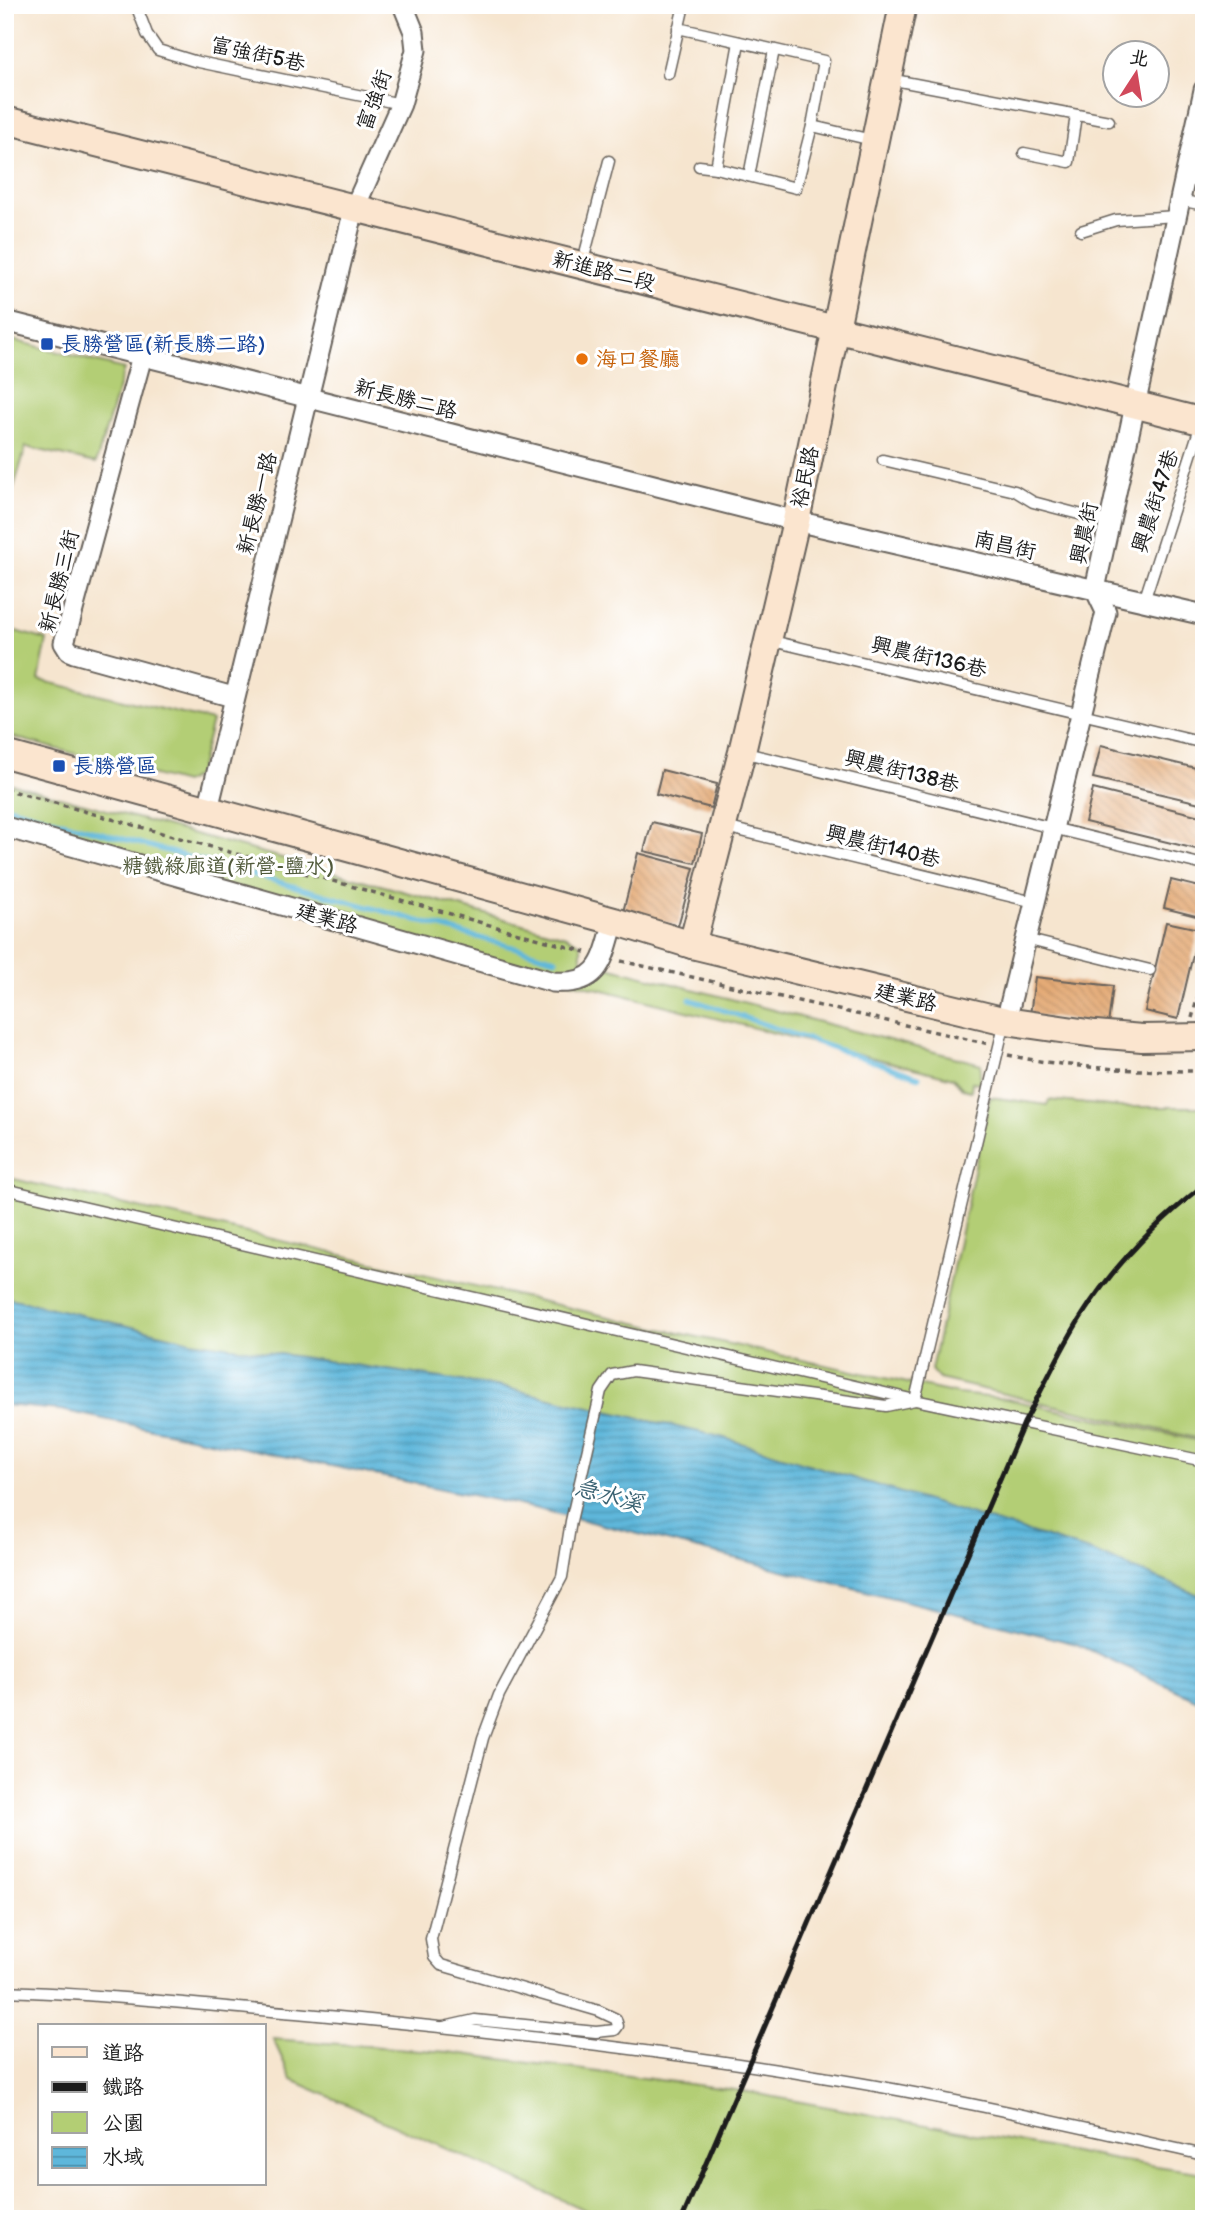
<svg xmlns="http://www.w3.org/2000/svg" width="1209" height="2224" viewBox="0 0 1209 2224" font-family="'Balsamiq Sans','LXGW WenKai TC',sans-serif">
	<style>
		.green { fill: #b3ce74; stroke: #687548; stroke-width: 2 }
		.water { fill: url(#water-rules); stroke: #3d6a7c; stroke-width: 2 }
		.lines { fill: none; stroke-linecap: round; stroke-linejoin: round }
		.stream { stroke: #5eb7db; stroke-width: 5 }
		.building { fill: url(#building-back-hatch) }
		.lane-casing { stroke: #68625b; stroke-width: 13 }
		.street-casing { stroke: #68625b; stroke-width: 23 }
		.secondary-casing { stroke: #68625b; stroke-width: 30 }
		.path { stroke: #68625b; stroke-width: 3.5; stroke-dasharray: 5 5; stroke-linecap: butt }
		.lane { stroke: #fff; stroke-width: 10 }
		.street { stroke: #fff; stroke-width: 19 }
		.secondary { stroke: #fbe5cf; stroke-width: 26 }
		.rail { stroke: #1c1c1c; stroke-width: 5 }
		.transit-dot { fill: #1a4fb4; stroke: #fff; stroke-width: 2.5 }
		.food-dot { fill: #e8710a; stroke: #fff; stroke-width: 2.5 }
		.labels { text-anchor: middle; stroke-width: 6; stroke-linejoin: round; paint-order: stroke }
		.street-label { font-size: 21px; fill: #1c1c1c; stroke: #fff }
		.transit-label { font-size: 21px; fill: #164399; stroke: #fff; text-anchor: start }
		.food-label { font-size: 21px; fill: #c56008; stroke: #fff; text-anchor: start }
		.park-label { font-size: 21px; fill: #515a3b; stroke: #fff }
		.water-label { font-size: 23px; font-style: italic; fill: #3a6272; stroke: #fff }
	</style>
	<defs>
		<pattern id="water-rules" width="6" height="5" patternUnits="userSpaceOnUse" patternTransform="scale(1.75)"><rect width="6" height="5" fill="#5eb7db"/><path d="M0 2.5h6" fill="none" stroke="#4d94b1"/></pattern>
		<pattern id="building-back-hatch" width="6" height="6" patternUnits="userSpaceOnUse" patternTransform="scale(1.75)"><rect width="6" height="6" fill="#e4aa76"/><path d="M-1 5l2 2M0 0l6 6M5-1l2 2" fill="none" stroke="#c39266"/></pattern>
	</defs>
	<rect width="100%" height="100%" fill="#fff"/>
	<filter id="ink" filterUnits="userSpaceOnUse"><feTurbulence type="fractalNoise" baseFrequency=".0143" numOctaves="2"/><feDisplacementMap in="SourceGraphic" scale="14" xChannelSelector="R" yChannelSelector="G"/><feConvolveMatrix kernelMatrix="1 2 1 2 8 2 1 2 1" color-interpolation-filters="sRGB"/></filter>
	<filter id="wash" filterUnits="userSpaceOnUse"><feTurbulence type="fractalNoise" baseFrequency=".00686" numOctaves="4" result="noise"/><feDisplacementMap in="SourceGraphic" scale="28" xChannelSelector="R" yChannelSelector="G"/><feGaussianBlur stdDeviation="1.57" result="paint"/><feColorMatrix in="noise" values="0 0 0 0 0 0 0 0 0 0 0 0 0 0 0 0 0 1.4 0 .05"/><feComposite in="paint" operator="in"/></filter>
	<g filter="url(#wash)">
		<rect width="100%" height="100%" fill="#f6e5cf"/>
		<g class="green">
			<path d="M5,338L124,369L96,463L26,447L5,517Z"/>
			<path d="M5,628L47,640L39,680L212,721L198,775L184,783L5,735Z"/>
			<path d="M5,782L566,936L581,944V960L981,1064L979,1083L972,1082L971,1091L963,1089L953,1078L552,977L5,826Z"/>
			<path d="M990,1097L1047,1105L1049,1100L1119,1107H1204V1440L939,1379L931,1370Z"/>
			<path d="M5,1177L661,1329L958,1394L1007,1399L1204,1442V1629L5,1306Z"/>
			<path d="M273,2039L448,2052L742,2091L1116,2160L1204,2173V2219H605L292,2080Z"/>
		</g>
		<path class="water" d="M5,1297L192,1341L502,1387L721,1437L1092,1552L1204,1597V1703L1077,1644L543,1510L61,1410L5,1405Z"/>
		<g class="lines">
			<g class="stream">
				<path d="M5,806L556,959"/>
				<path d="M690,999L919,1077"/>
			</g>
		</g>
		<g id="blocks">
			<g class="building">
				<path d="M1101,745L1204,770V804L1093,778Z"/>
				<path d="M662,770L717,784L711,808L656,794Z"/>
				<path d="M1093,789L1204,817V851L1085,822Z"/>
				<path d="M652,822L702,834L695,863L644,851Z"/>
				<path d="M638,853L694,868L678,926L623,912Z"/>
				<path d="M1171,880L1204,888V918L1164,908Z"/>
				<path d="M1166,922L1199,929L1178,1019L1145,1011Z"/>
				<path d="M1035,977L1113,986L1108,1025L1030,1015Z"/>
			</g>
		</g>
	</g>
	<g filter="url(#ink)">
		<use href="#blocks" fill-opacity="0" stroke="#68625b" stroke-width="2"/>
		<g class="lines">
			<defs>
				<g id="lane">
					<path d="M136,5L147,34L158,50L194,61L401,104"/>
					<path d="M678,28L824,61L812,126L796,188L716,168L699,166"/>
					<path d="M668,74L684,5"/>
					<path d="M889,79L1109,121"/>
					<path d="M812,126L872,140"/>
					<path d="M1024,153L1069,162L1076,115"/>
					<path d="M716,168L739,42"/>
					<path d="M749,176L774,50"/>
					<path d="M1179,200L1204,205"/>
					<path d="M1081,231L1116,220L1176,216"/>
					<path d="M582,265L609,161"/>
					<path d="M883,460L1015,491L1033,502L1109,522"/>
					<path d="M1144,601L1202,421"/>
					<path d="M768,640L1204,743"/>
					<path d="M742,752L1204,865"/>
					<path d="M725,827L1034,902"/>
					<path d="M1025,939L1150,970"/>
					<path d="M5,1189L915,1400L1204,1461"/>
					<path d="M5,1991C103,1994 199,2005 296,2013C472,2029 648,2048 822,2077C950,2097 1077,2127 1204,2155"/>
					<path d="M444,2027L475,2020L596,2032L615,2030L618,2026L616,2019L599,2011L441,1965L434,1957L431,1939L483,1738L499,1695L562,1577L571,1521L601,1391L612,1375L633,1371L886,1406L915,1400L1005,1021"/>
				</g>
				<g id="street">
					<path d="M5,321L796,521L1204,615"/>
					<path d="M142,356L64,643L69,651L74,653L233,697"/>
					<path d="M208,809L354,209L401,104L416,50L414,32L403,5"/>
					<path d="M5,827L553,982C601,986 603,959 614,921"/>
					<path d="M1006,1021L1106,612L1095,589L1204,90"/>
				</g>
				<g id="secondary">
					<path d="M5,120L1204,422"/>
					<path d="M5,754L614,921L692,945L1006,1021L1095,1034L1142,1038L1204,1037"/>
					<path d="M692,945L742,752L796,521L903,5"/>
				</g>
			</defs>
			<use href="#lane" class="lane-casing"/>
			<use href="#street" class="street-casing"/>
			<use href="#secondary" class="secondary-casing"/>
			<g class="path">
				<path d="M5,789L586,952"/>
				<path d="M621,961L989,1044"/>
				<path d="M1192,1018L1204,974"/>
				<path d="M1008,1055C1072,1069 1138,1071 1204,1071"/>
			</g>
			<use href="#lane" class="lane"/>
			<use href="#street" class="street"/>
			<use href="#secondary" class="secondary"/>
			<path class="rail" d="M682,2219L1024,1423C1044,1387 1060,1349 1083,1314C1115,1264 1157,1222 1204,1185"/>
		</g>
	</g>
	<g class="transit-dot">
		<rect x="40" y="337" width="14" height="14" rx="3.5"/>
		<rect x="52" y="759" width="14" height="14" rx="3.5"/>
	</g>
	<circle class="food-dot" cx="582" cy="359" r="7"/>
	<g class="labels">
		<g class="street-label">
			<text transform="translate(258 54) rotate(12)" y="7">富強街5巷</text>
			<text transform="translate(374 100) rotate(-70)" y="7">富強街</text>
			<text transform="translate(604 271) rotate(14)" y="7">新進路二段</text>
			<text transform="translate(406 399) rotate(14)" y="7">新長勝二路</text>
			<text transform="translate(805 477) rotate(-78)" y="7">裕民路</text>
			<text transform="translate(1155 501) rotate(-72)" y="7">興農街47巷</text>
			<text transform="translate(257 503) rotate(-76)" y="7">新長勝一路</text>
			<text transform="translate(1084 533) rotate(-78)" y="7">興農街</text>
			<text transform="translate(1005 545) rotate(13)" y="7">南昌街</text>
			<text transform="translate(59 581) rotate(-76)" y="7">新長勝三街</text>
			<text transform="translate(929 657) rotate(13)" y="7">興農街136巷</text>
			<text transform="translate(902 771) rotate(14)" y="7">興農街138巷</text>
			<text transform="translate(883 846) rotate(14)" y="7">興農街140巷</text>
			<text transform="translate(327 918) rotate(16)" y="7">建業路</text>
			<text transform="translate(906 997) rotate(14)" y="7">建業路</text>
		</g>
		<g class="transit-label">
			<text x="61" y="351">長勝營區(新長勝二路)</text>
			<text x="73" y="773">長勝營區</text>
		</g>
		<g class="food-label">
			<text x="596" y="366">海口餐廳</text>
		</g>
		<g class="park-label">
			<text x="228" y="873">糖鐵綠廊道(新營-鹽水)</text>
		</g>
		<g class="water-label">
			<text transform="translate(609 1495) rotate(15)" y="8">急水溪</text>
		</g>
	</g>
	<rect width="1209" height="2224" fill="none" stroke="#fff" stroke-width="28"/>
	<rect x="38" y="2024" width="228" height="161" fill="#ffffff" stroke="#a4a4a4" stroke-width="2"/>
	<rect x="52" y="2047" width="35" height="10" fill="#fbe5cf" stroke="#a4a4a4" stroke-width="2"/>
	<text x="102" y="2060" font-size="21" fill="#1c1c1c">道路</text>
	<rect x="52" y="2082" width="35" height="10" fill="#1c1c1c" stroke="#a4a4a4" stroke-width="2"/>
	<text x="102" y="2094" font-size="21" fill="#1c1c1c">鐵路</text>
	<rect x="52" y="2112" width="35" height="21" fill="#b3ce74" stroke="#a4a4a4" stroke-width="2"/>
	<text x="102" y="2130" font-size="21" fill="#1c1c1c">公園</text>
	<rect x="52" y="2147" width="35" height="21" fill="url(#water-rules)" stroke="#a4a4a4" stroke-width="2"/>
	<text x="102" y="2164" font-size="21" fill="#1c1c1c">水域</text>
	<g transform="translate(1136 74) rotate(12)"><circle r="33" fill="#ffffff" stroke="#a4a4a4" stroke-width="2"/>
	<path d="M0-5L12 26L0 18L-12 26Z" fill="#d1495b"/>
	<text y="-10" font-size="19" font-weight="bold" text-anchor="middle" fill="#1c1c1c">北</text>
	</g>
</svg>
